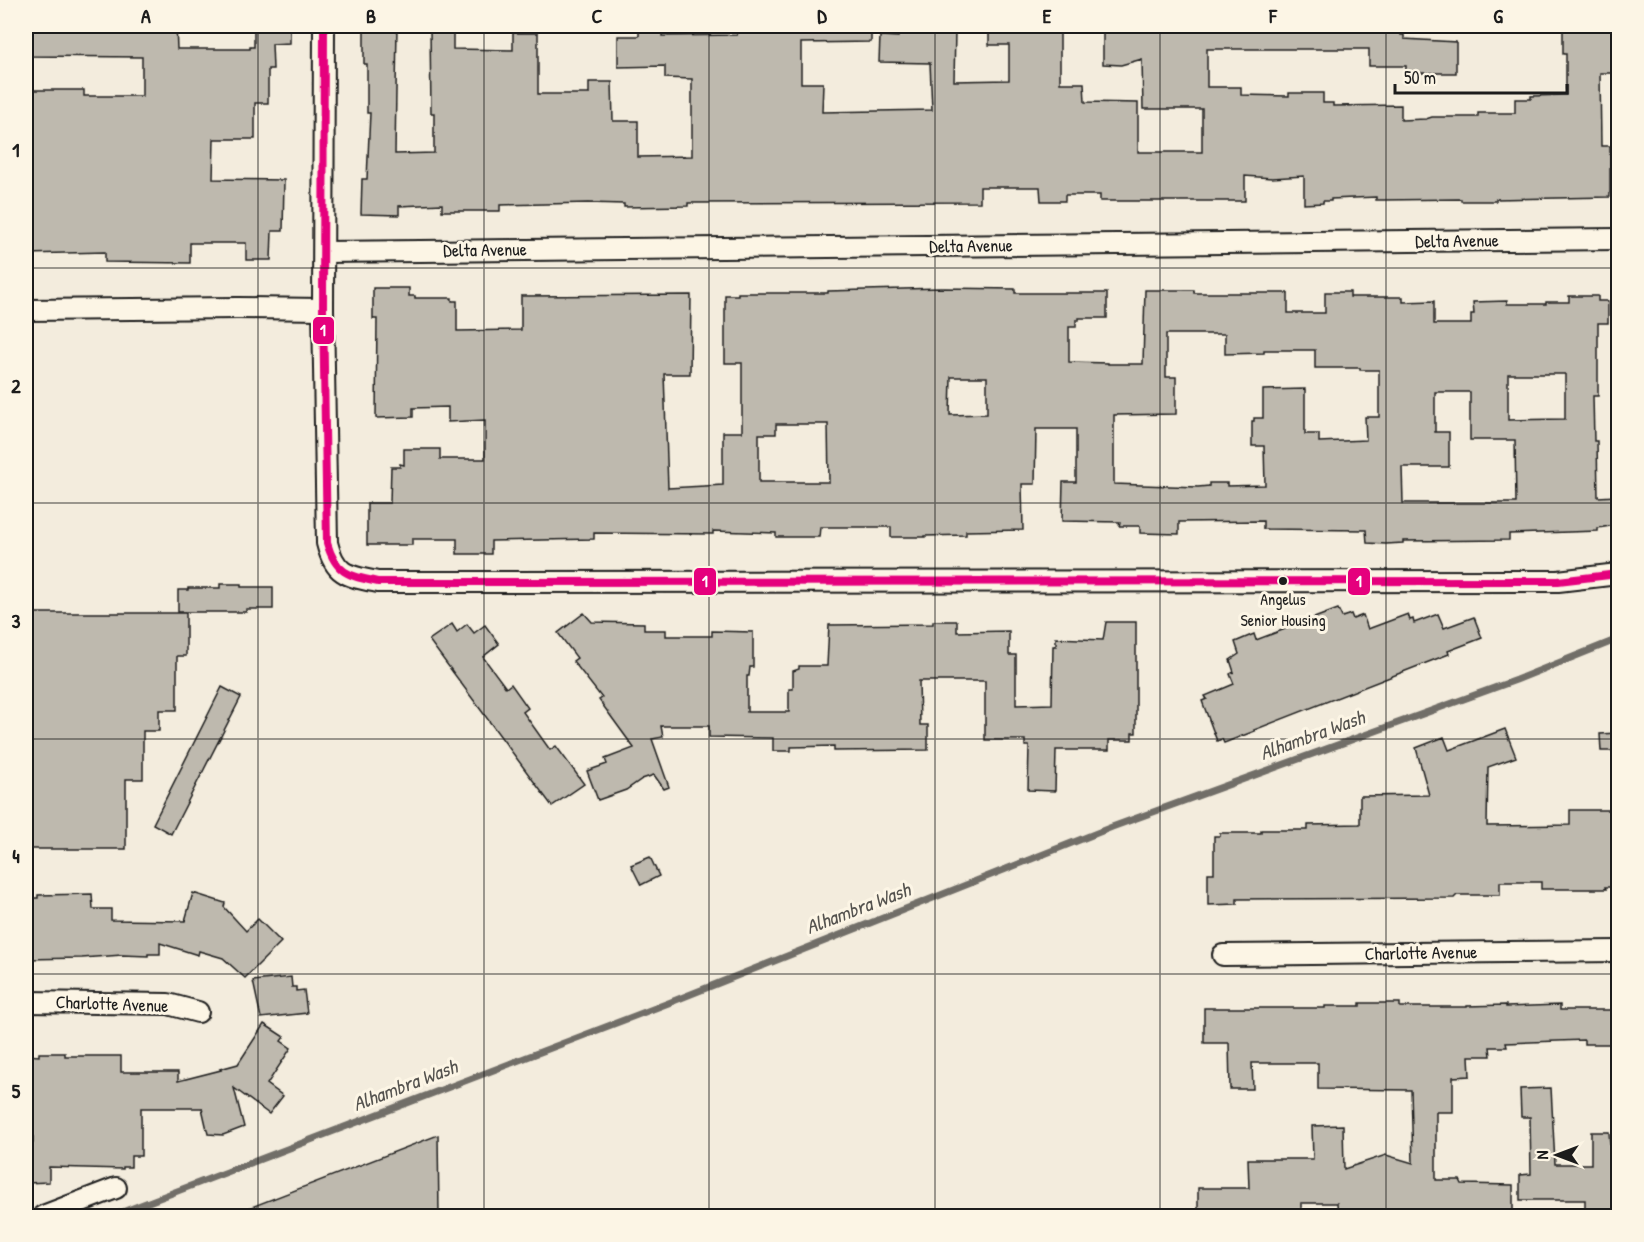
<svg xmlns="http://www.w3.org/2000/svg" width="1644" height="1242" viewBox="0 0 1644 1242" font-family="'Patrick Hand',sans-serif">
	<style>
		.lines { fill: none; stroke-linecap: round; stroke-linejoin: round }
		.stream { stroke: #716e68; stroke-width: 7 }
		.building { fill: #beb9ae; stroke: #1c1c1c; stroke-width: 1.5; fill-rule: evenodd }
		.minor-casing { stroke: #1c1c1c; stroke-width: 24 }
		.minor { stroke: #fcf5e5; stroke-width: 20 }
		.bus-1-casing { stroke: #fcf5e5; stroke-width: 12 }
		.bus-1 { stroke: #e5007d; stroke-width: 8 }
		.grid { fill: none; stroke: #1c1c1c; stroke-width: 1.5; stroke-opacity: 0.55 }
		.bus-dot { fill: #1c1c1c; stroke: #fcf5e5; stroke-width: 2 }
		.labels { text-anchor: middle; stroke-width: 6; stroke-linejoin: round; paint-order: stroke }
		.bus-label { font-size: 16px; fill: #1c1c1c; stroke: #fcf5e5 }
		.street-label { font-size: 18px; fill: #1c1c1c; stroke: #fcf5e5 }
		.water-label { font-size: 20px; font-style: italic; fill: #55534f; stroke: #fcf5e5 }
		.line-badge { stroke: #fcf5e5; stroke-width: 2 }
		.badge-label { font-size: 16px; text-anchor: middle; font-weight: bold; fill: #fff }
		.neatline { fill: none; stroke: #1c1c1c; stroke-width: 2 }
		.grid-label { font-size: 20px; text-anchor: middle; font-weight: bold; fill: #1c1c1c }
	</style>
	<rect width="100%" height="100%" fill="#f3ecdd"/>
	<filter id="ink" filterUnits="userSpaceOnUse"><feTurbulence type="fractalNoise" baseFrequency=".0167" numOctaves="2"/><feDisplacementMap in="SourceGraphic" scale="12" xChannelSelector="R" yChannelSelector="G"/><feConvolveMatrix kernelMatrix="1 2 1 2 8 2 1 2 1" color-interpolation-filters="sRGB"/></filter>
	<g filter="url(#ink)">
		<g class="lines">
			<path class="stream" d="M112,1216L671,1002L1112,827L1516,680L1618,639"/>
		</g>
		<g class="building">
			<path d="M26,26H176L177,49H250V47H254V26H290V43L272,44L273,69H268V103H255V139H214L213,179L284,180L283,231H272L271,260H246V243H190V263L105,262V252L26,254V90H84V96H142V57L26,56Z"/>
			<path d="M364,26H397L395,154L434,153V113H431L430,27H453V49L513,50V33H538V94H589V82H612L613,121H638V157L692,156V79L665,78V66L618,67V36H639V26H662V36L737,35V26H871V42L801,43V83H823L822,112L932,110L930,63L879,62L880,36L898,37V26H926V30H955L954,81L1009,80V45H989V26H1023V31H1060V83H1084L1085,102L1138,103V152H1202V109H1143L1142,59L1121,65L1103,64V29H1113V26H1401V35H1404V39L1456,42V73H1406V66H1369V49H1207V87H1241V95L1289,96V93H1323V103H1333V106L1401,105V120L1426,119L1432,117H1478V113H1515V99H1531V96L1566,95V54H1563V26H1618V73H1600L1601,146H1610V197L1496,199V201H1461V199L1383,200H1376V197L1331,199V201H1323V203L1304,204V176L1272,178L1245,176V201H1100V195H1065V201H1041L1040,187H980V202L688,203V206L624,207V204L588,203L500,205V211H442V204L399,206V215L361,214L362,179H367L370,113H367V64H364Z"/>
			<path d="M373,288H409V296H415V298H452V301H457V331L521,330V296L691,295L690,374H664L668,488L723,485V432H742V363H725V295H738V293H828V291L941,288L1015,289V293H1107V318H1079V320H1076V327H1069V362L1108,363V364H1143L1145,290H1194V293H1288V313H1325V292H1350V297H1403V302L1434,301V324H1471V314H1474L1473,302L1507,301V304H1546V302H1569V296H1598V301H1608V323H1598V396H1593L1594,441H1597L1598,497L1616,496V525L1598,528V531L1509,534V540L1403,541V543L1386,544L1367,543L1366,530L1263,529V521L1179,522V534L1140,533V526H1119L1120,522L1062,521L1063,482H1076V429H1036L1035,484H1022L1023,530L966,531V535L925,536V537H891V527H820L819,537H776V533L713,531V534L594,533V539L491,541V554H457V539H412V545H367V503H390L391,467H400V464L404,465V449H440V459H485V420L448,422V407L413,408V417L376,418L377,319H373ZM1166,334H1225V354L1264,353V350H1315V368H1360V370H1379V417H1365L1366,440L1319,442V434H1305V389L1263,390V418H1254V421H1252V446H1264L1265,485L1227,486V483H1209V486L1198,487L1114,484V415L1176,414V377H1166ZM1508,374H1565V419L1508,420ZM951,377H987V414L950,415ZM1435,392H1470V440H1515L1516,503H1403L1402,467H1449V432H1435ZM776,424H828L829,482H759V434H776Z"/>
			<path d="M220,584H241V587H273V609H246V612H178V590H188V588H220Z"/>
			<path d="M1338,609L1342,617L1351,614L1353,619L1363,615L1368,629L1408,614L1410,620L1413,619L1414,623L1438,614L1444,628L1474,617L1482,638L1448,651L1449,654L1254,730L1255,731L1224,743L1222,739L1217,741L1202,701L1207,699L1205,696L1234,684L1230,674L1234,672L1230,660L1239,654L1235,642L1254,634L1256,640Z"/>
			<path d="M26,613H186V656H177V710H159V731H143V779H126V849H26Z"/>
			<path d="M584,613L592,622L644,623V630H666V636H712V631L753,632V667H750L749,676H747V712H789V689H793V671L799,669V666H827L829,625L933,624V621H957V632L1009,631V655H1016V705L1052,704L1053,646H1056V638L1103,640L1106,622H1136V733H1132V740H1109V750H1056L1055,791L1028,790L1029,746H1025V740H985V681H919L920,725H928V750L834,751V746L791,747V751H773V738L709,737V726H661L663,737L652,739L669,787L664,789L654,775L642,779L626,790L598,800L587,771L607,764L605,759L634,748L599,700L602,698L573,661L577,658L558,633Z"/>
			<path d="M452,624L457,632L467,624L474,633L485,625L499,644L483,657L506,688L511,684L528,708L523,712L550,750L556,746L584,784L552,806L429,640Z"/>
			<path d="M222,687L241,697L171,834L153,824Z"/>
			<path d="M1505,729L1516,757L1488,767L1487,826L1570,825V810H1618V887H1605L1606,889H1541V882H1500V895H1457L1454,898L1237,899V904L1208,905V873H1214V836H1220V833H1261V830H1308V825L1360,824V796L1429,795L1416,748L1444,737L1449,750Z"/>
			<path d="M1618,733V751H1601L1600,734Z"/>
			<path d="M650,857L659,876L641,885L631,865Z"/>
			<path d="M193,893L225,903L224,907L246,931L258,919L281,942L245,978L223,958L199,951L198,955L160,943V954H148V956L122,955L82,958L26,959V901H28V898H38V895L92,894L93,909H111V920L185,921Z"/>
			<path d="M291,977L292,987H296V991L304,990L307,1013L261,1018L253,981Z"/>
			<path d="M1360,1003H1400V1007H1467V1006L1506,1005V1007L1560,1005V1010H1618V1044H1584V1040L1506,1043L1507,1047H1490L1491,1056H1469L1470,1076L1453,1077V1112H1436V1180H1460L1462,1184L1513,1185V1216H1338L1337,1203H1301V1216H1198V1188H1249L1248,1159H1313L1312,1126L1343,1125L1344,1169L1386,1155L1413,1163L1411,1090L1318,1089V1063H1252L1253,1089H1230L1229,1043H1204V1008H1325V1006H1360Z"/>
			<path d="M264,1024L284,1037L281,1041L291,1048L267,1084L283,1096L269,1114L234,1088L244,1127L223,1135L208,1134L202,1108H141V1156H131V1167H123V1169L49,1167V1182L26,1183V1143H33V1108H26L27,1055L39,1056V1053H65V1056H121V1072H178V1081L221,1070L220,1069L238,1064Z"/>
			<path d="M1551,1088L1555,1164H1591V1132H1609L1610,1145L1618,1146V1216H1585V1200H1520V1175L1531,1174L1530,1117H1521L1520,1089Z"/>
			<path d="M438,1135L439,1216H232L231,1215Z"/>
		</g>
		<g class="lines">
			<defs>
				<g id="minor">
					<path d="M324,26L323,309L327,543C335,575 347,576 378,582L1558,581L1618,574"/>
					<path d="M324,252L1618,239"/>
					<path d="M26,310L238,308L323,309"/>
					<path d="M1223,955L1618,951"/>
					<path d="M26,1002L168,1004L198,1012"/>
					<path d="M43,1216L116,1188"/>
				</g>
			</defs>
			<use href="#minor" class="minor-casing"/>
			<use href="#minor" class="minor"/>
			<defs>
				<path id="bus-1" d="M324,26L323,309L327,543C336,574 349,576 378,582L1558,581L1618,574"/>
			</defs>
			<use href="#bus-1" class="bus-1-casing"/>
			<use href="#bus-1" class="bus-1"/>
		</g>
	</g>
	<path class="grid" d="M258,26V1216M484,26V1216M709,26V1216M935,26V1216M1160,26V1216M1386,26V1216M26,268H1618M26,503H1618M26,739H1618M26,974H1618"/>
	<circle class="bus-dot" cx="1283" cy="581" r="5"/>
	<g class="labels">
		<g class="bus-label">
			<text x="1283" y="605">Angelus<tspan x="1283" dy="21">Senior Housing</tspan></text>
		</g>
		<g class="street-label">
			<text transform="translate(1457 241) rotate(-1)" y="6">Delta Avenue</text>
			<text transform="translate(971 246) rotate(-1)" y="6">Delta Avenue</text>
			<text transform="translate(485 250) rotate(-1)" y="6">Delta Avenue</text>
			<text transform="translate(1421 953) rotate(-1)" y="6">Charlotte Avenue</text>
			<text transform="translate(112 1004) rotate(2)" y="6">Charlotte Avenue</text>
		</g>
		<g class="water-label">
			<text transform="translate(1312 735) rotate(-20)" y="7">Alhambra Wash</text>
			<text transform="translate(858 908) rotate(-21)" y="7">Alhambra Wash</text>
			<text transform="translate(405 1085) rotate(-21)" y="7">Alhambra Wash</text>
		</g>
	</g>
	<g class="line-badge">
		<rect x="312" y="316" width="23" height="29" rx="6" fill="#e5007d"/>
		<rect x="1347" y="567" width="24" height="29" rx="6" fill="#e5007d"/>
		<rect x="693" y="567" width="24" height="29" rx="6" fill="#e5007d"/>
	</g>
	<g class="badge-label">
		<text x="323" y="336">1</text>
		<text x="1359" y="587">1</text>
		<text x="705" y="587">1</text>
	</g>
	<rect width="1644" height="1242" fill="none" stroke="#fcf5e5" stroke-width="66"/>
	<g transform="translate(1557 1155) rotate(270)" stroke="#fcf5e5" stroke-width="4.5" paint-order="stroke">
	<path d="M0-4.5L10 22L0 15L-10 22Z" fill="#1c1c1c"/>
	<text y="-9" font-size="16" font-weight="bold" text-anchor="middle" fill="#1c1c1c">N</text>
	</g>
	<path d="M1395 84v9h172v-9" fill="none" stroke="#1c1c1c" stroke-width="3"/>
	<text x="1404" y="84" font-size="18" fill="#1c1c1c" stroke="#fcf5e5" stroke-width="4.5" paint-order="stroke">50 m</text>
	<rect x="33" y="33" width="1578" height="1176" class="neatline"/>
	<g class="grid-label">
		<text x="146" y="23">A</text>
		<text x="371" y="23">B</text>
		<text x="597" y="23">C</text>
		<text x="822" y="23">D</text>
		<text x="1047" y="23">E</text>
		<text x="1273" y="23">F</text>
		<text x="1498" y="23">G</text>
		<text x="16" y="157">1</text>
		<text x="16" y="393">2</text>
		<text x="16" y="628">3</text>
		<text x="16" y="863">4</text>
		<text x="16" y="1098">5</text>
	</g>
</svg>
